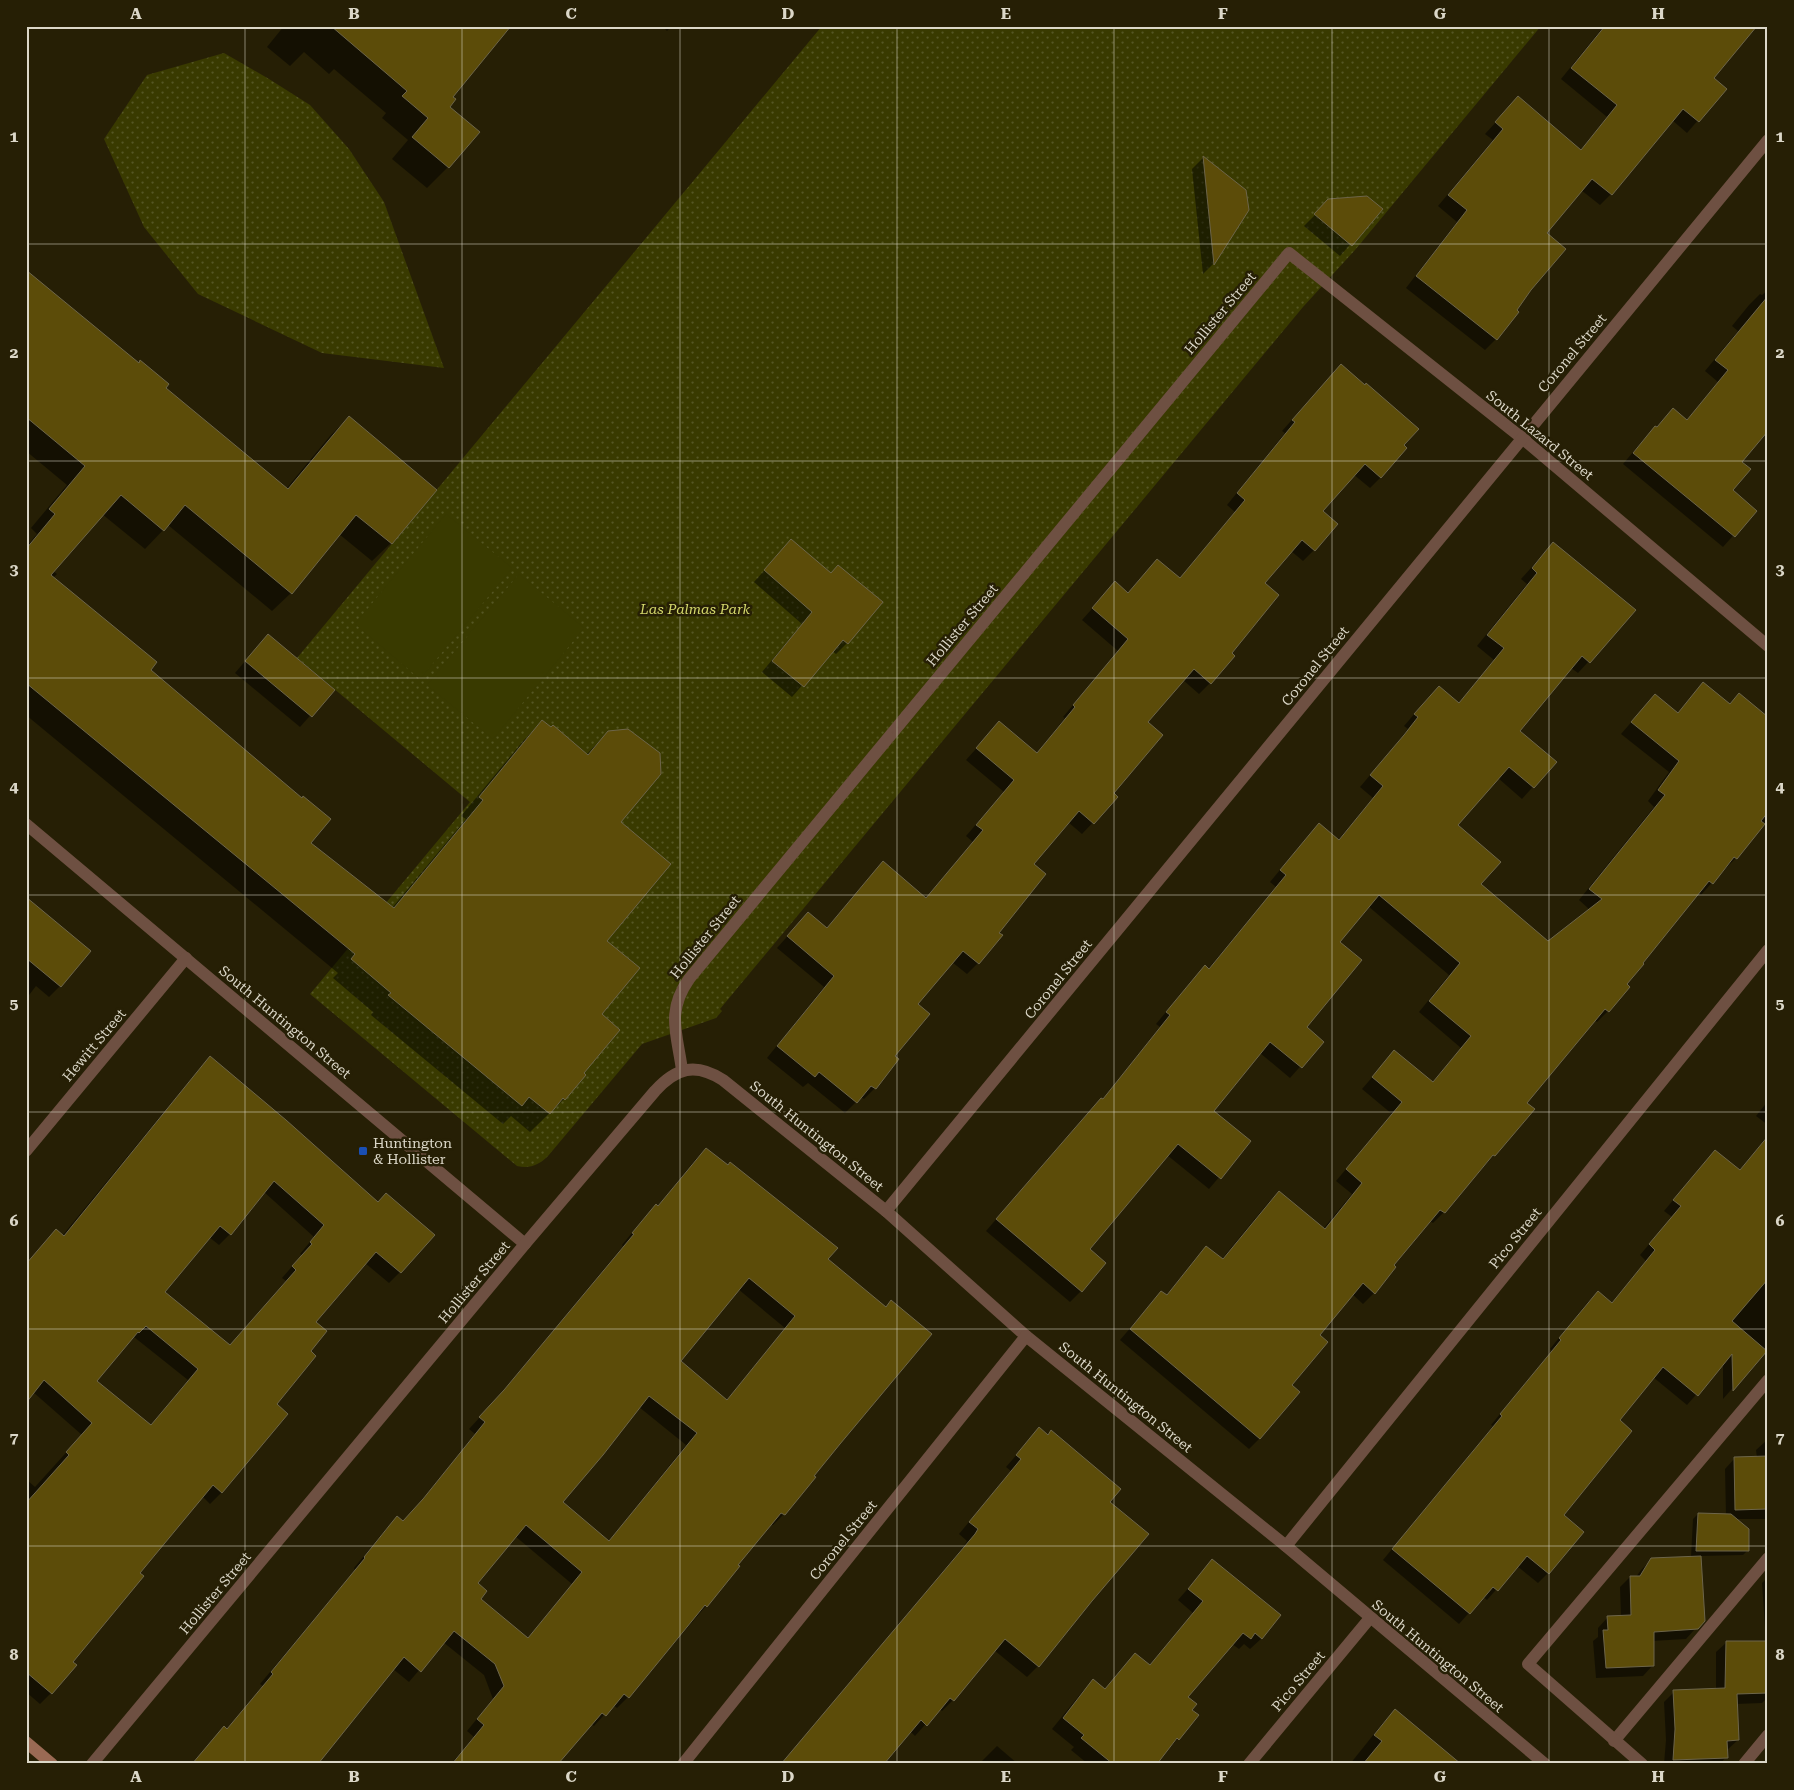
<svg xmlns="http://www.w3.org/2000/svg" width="1794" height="1790" viewBox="0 0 1794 1790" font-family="'Roboto Serif',serif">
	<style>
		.grass { fill: url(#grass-dots) }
		.garden { fill: #393a00 }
		.shadow { fill: #0007; fill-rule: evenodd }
		.building { fill: #5c4c09; stroke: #6d654a; fill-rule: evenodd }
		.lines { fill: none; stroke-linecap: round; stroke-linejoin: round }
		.lane { stroke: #6e5042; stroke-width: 12 }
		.street { stroke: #6e5042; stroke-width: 12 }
		.secondary { stroke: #9a6a54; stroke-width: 12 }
		.grid { fill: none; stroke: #dbd7c8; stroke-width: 1; stroke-opacity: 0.55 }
		.transit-dot { fill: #1a4fb4; stroke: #261f05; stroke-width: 2 }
		.labels { text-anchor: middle; stroke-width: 5; stroke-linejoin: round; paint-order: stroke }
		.street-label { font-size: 14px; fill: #dbd7c8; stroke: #261f05 }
		.park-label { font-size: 14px; font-style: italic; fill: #d3d76b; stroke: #261f05 }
		.poi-label { font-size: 14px; fill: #dbd7c8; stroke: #261f05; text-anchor: start }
		.neatline { fill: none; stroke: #dbd7c8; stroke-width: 2 }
		.grid-label { font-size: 16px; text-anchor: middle; font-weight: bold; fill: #dbd7c8 }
	</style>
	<defs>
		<pattern id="grass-dots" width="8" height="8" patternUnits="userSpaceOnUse" patternTransform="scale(1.25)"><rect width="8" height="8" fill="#393a00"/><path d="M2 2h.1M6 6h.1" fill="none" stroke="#555624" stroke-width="1.8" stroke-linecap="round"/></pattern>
	</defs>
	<rect width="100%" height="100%" fill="#261f05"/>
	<g class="grass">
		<path d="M822,26H1541L1355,250L1303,307L720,1009L722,1011L716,1018L642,1044L548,1156C539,1165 530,1169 517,1166L310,994L470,802L297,658Z"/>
		<path d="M224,53L269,79L310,105L349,149L384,202L444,368L322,353L198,294L144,227L104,139L147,75Z"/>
	</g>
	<g class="garden">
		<path d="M446,514L512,568L420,679L355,624Z"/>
		<path d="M519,574L584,628L493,739L427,685Z"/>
	</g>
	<g class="shadow">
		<path d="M284,26H510L451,97L448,107V167L427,188L392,159L408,140L382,118L386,113L334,69L329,74L304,52L290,66L267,47Z"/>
		<path d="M662,26H672L667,31Z"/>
		<path d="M1604,26H1750L1713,78L1725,89L1687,133L1672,120L1611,194L1600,205L1581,190L1546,233L1515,310L1517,312L1496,339L1485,350L1406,288L1457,222L1438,206L1493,140L1485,134L1518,98L1580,151L1607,117L1561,79Z"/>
		<path d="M1203,158L1244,191L1247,210L1213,264L1203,274L1192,169Z"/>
		<path d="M1381,209L1340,256L1304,226L1320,210Z"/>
		<path d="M26,271L286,489L330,436L349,417L391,543L372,561L339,534L291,593L272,611L168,525L145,549L102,514L53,571L57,574L53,578L150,670L309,843L392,908L466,819L461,816L524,740L542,722L586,755L608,732L619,822L605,941L600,1014L582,1073L584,1075L564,1099L530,1132L511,1116L503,1124L371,1015L373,1012L333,978L338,973L26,715V547L37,534L31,528L67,485L26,451Z"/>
		<path d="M1768,290V429L1741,462L1732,490L1755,511L1723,547L1623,464L1644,439L1673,410L1686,421L1718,382L1705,371L1738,331L1732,326L1749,305L1760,294L1762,295Z"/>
		<path d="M1330,377L1402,445L1381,477L1370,488L1353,474L1321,511L1314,550L1303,561L1291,551L1264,584L1230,653L1210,683L1199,694L1183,680L1147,723L1112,794L1117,797L1082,834L1068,822L1032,864L997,933L978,963L967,974L952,962L916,1004L893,1056L875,1088L864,1099L861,1097L845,1113L808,1083L803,1087L767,1058L824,987L777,948L808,913L826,929L872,874L883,863L925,899L973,842L966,836L1004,792L966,760L999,723L1036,754L1065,718L1063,717L1118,651L1082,620L1115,583L1127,594L1157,561L1179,579L1235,512L1227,505L1285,433L1282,431Z"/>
		<path d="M791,540L847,643L836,654L832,651L792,697L762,672L802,624L754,582Z"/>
		<path d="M1553,543L1635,611L1578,673L1571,668L1519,731L1555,762L1522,799L1498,778L1456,825L1480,884L1548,943L1590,910L1579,900L1654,807L1648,801L1669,772L1621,734L1655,695L1677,714L1703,684L1729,705L1739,694L1768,718V819L1736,858L1725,869H1724L1701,895L1698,892L1626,985L1608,1011L1597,1022L1594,1020L1525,1103L1494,1155L1444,1212L1433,1223L1430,1221L1392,1265L1374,1293L1363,1304L1352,1294L1318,1335L1260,1438L1249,1449L1120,1340L1161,1292L1166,1296L1195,1259L1206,1248L1221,1260L1268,1203L1279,1192L1323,1229L1352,1194L1336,1181L1392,1114L1362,1089L1394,1052L1432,1083L1461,1048L1419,1012L1449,975L1368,906L1338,942L1306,1027L1322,1042L1290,1078L1260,1053L1212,1111L1250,1141L1209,1189L1167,1155L1088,1249L1081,1291L1070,1302L986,1231L1090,1110L1102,1100L1160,1027L1156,1024L1194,978L1205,967L1208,969L1276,887L1270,882L1308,836L1338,840L1373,798L1360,787L1393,748L1408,729L1404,726L1428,698L1458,704L1494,660L1477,646L1527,584L1521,579Z"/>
		<path d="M257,647L333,690L300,727L235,673Z"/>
		<path d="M26,899L60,986L49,997L36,986L26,999Z"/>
		<path d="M211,1057L400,1272L389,1283L365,1263L314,1322L309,1351L275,1405L286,1414L221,1493L210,1504L202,1496L138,1573L71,1662L51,1693L40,1704L26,1692V1479L35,1487L82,1435L33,1392L26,1264L56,1231L62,1236L200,1068ZM264,1192L314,1237L300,1254L302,1255L282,1278L286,1281L230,1346L163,1293L209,1237L219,1245L230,1234ZM134,1337L188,1380L150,1426L95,1381Z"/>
		<path d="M1768,1101V1125L1756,1116Z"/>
		<path d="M1768,1135V1348L1723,1399V1364L1687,1405L1653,1377L1618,1420L1562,1515L1548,1573L1538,1583L1517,1566L1487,1600L1483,1597L1459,1624L1383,1560L1493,1426L1491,1425L1552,1351L1550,1349L1587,1303L1598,1293L1611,1304L1646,1261L1640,1255L1672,1217L1664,1211L1705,1162L1739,1171Z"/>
		<path d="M706,1149L827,1259L839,1443L784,1514L773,1525L770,1524L736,1565L738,1567L706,1606L628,1697L617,1708L613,1705L594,1726L591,1724L559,1760L561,1764H451L474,1737L467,1731L493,1699L484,1675L443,1642L409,1682L393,1669L226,1730L263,1686L260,1684L355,1570L354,1568L386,1529L397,1518L402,1522L412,1512L475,1434L469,1429L493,1403L623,1246L622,1245L645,1217L657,1207L695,1160ZM738,1289L785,1328L726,1401L679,1362ZM639,1407L686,1445L608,1542L561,1503ZM515,1536L572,1584L527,1639L479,1599L476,1583Z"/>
		<path d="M1039,1429L1108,1502L1091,1600L1038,1666L1027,1677L994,1650L953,1700L942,1711L939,1709L915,1736L910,1731L782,1764L964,1546L967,1541L959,1534L1011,1471L1006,1467Z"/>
		<path d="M1767,1440L1768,1447H1765L1766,1462H1768V1519H1736L1748,1550L1743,1555L1700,1556L1703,1620L1686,1639L1652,1641L1653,1665L1643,1676L1596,1678L1593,1641L1598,1637V1628L1608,1617H1621L1620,1587L1630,1577H1636L1641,1570L1652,1559L1691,1557L1693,1519L1698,1514L1726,1515L1725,1469L1735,1458H1757L1756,1450Z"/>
		<path d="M1212,1561L1262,1638L1250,1649L1244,1644L1239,1649L1232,1644L1186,1697L1190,1710L1198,1716L1155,1764H1088L1071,1750L1074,1747L1052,1729L1082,1692L1093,1681L1104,1690L1124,1666H1149L1193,1613L1178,1600Z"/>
		<path d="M1768,1577V1697L1762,1703L1736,1704L1738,1740L1727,1750L1726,1757L1720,1764H1664L1666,1740L1664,1702L1674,1692L1716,1690V1652L1727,1642H1766L1762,1583Z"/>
		<path d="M1395,1711L1429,1764H1350L1382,1724Z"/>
		<path d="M997,1746L1018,1764H979Z"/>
	</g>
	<g class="building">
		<path d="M331,26H511L453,97L456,99L450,107L480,132L449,168L412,137L428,118L402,96L407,91Z"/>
		<path d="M1605,26H1757L1714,78L1727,89L1699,122L1683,109L1612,195L1592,179L1547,233L1566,249L1531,290L1517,310L1519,312L1497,340L1416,276L1467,210L1448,195L1503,129L1495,122L1518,96L1581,150L1617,105L1571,68Z"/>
		<path d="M1203,156L1246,190L1249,210L1214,265Z"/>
		<path d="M1367,196L1383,209L1352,246L1314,214L1328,199Z"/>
		<path d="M26,270L139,363L140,360L169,384L166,388L288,489L349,416L437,490L392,544L356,515L292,594L185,505L164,531L121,495L51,575L157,662L151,670L302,798L303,796L331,819L311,843L394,908L483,800L479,797L542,720L551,727L553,725L588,755L608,731L628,729L660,753L661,774L621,822L671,864L607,941L640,968L602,1014L620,1030L584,1073L586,1075L565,1100L563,1098L550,1114L529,1097L522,1106L388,995L391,993L351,959L355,954L26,683V549L55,514L49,509L85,466L26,417Z"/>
		<path d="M1768,296V431L1742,462L1751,469L1733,490L1757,511L1735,537L1633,453L1655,426L1657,427L1673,408L1687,420L1728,370L1715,360Z"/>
		<path d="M1341,364L1365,385L1366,383L1419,429L1404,445L1407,448L1381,478L1365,464L1323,511L1338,524L1315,551L1302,540L1265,583L1279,595L1232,653L1235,656L1211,684L1194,669L1148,722L1163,735L1114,793L1118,797L1094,824L1079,811L1034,864L1046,874L999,933L1003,935L979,964L963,951L918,1004L930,1014L895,1056L899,1059L876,1089L871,1086L857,1103L819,1072L815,1077L777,1046L834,976L787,936L808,912L827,928L883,861L926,898L983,830L976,825L1014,780L976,748L999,721L1037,753L1075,707L1073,705L1128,639L1092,608L1115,581L1128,593L1157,559L1180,578L1245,500L1237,493L1295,422L1292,420Z"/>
		<path d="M791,539L831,573L838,565L883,602L848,644L843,640L804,687L772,661L812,612L764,570Z"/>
		<path d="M1553,542L1636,610L1590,663L1582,656L1520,731L1557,762L1534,788L1509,767L1458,825L1501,862L1481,884L1548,941L1602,899L1589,889L1665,795L1658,790L1679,761L1631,722L1655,694L1678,713L1703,682L1730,704L1739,693L1768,717V812L1761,821L1765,824L1737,859L1734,857L1713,884L1709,881L1643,963L1644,964L1627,984L1630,987L1609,1012L1605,1009L1527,1103L1535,1109L1495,1156L1493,1155L1445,1213L1440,1210L1394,1265L1396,1267L1375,1294L1363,1283L1320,1335L1328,1342L1292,1385L1300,1392L1260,1439L1130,1329L1161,1291L1167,1295L1206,1246L1223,1259L1279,1191L1325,1229L1362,1183L1346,1169L1402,1102L1372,1077L1394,1050L1433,1082L1471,1036L1429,1001L1460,963L1379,895L1340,942L1362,960L1307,1027L1324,1042L1302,1068L1270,1042L1214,1111L1251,1141L1221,1179L1178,1144L1090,1249L1106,1263L1082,1292L996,1219L1101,1098L1103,1099L1170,1015L1166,1012L1205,965L1209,969L1286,875L1280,870L1319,823L1339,840L1383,786L1370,775L1404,735L1418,717L1414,714L1439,686L1459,703L1504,648L1487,635L1537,573L1532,568Z"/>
		<path d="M268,634L335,690L312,717L245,661Z"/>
		<path d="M26,897L91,951L61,987L26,958Z"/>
		<path d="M210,1056L286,1120L378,1202L386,1193L435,1235L401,1273L376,1252L316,1322L327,1331L311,1351L316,1356L277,1404L288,1414L222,1493L213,1485L140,1573L144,1576L73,1662L77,1665L52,1694L26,1672V1503L69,1455L66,1452L92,1423L44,1380L26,1403V1264L56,1229L64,1236ZM274,1181L324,1225L310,1242L312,1244L292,1266L296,1270L230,1345L165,1292L220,1226L231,1235ZM146,1326L198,1369L151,1425L97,1381L138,1332L139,1333Z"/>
		<path d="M1768,1136V1279L1732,1321L1767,1351L1733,1391L1732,1354L1698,1396L1663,1367L1620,1420L1632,1431L1564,1515L1584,1532L1549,1574L1527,1556L1498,1591L1493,1587L1470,1614L1392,1549L1502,1416L1500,1414L1561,1340L1559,1338L1598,1291L1612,1303L1655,1250L1649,1244L1681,1206L1673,1200L1715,1150L1740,1170Z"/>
		<path d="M706,1148L728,1165L730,1162L838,1248L828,1259L886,1307L891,1300L932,1334L840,1444L814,1476L816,1477L785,1515L781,1513L738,1565L740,1566L707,1607L705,1605L629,1698L624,1694L606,1716L602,1713L558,1764H452L484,1725L477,1719L504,1686L495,1664L454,1631L421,1672L404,1657L318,1764H192L224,1726L227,1729L273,1674L271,1672L365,1558L364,1557L397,1516L403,1521L423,1499L485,1422L479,1417L504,1390L634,1234L632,1233L656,1204L658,1206ZM749,1278L795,1316L727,1400L681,1361ZM649,1396L697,1433L609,1541L563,1502L603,1455ZM526,1525L582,1572L528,1638L481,1599L487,1591L478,1583Z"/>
		<path d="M1039,1427L1048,1435L1051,1430L1121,1489L1110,1502L1149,1534L1092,1601L1039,1667L1005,1639L954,1701L950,1698L927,1726L921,1720L884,1764H781L975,1534L978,1529L969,1522L1021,1459L1016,1455Z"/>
		<path d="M1768,1456V1509L1735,1510L1734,1457Z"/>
		<path d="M1698,1513L1731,1514L1749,1529V1551H1696Z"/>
		<path d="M1701,1556L1705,1621L1698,1629L1654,1632V1666L1606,1668L1603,1630H1608L1607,1616L1631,1615L1630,1576H1640L1651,1558Z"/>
		<path d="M1212,1559L1281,1615L1262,1639L1255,1633L1251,1639L1243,1633L1188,1697L1197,1704L1192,1710L1199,1715L1179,1740L1177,1738L1157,1764H1113L1081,1738L1084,1735L1063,1718L1093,1679L1105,1689L1135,1653L1150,1665L1203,1601L1188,1589Z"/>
		<path d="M1726,1641H1768V1693L1737,1694L1739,1740L1727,1741L1728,1758L1673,1760L1675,1729L1673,1690L1725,1688Z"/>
		<path d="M1395,1709L1461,1764H1363L1382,1741L1374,1735Z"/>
	</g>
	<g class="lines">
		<g class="lane">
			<path d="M1614,1741L1768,1558"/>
			<path d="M1642,1764L1528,1664L1768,1380"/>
			<path d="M1744,1764L1768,1735"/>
		</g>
		<g class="street">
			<path d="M26,824L525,1244"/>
			<path d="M682,1070C677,1033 666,1012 689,979L1289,253L1522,438L1768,646"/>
			<path d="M26,1151L186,958"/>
			<path d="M886,1211L1768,140"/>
			<path d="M1286,1546L1768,950"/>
			<path d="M92,1764L525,1244L655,1091C676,1068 695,1062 723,1080L886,1211L1026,1336L1286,1546L1545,1764"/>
			<path d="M683,1764L1026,1336"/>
			<path d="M1249,1764L1370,1618"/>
		</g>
		<path class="secondary" d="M26,1742L52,1764"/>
	</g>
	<path class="grid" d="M245,26V1764M462,26V1764M680,26V1764M897,26V1764M1114,26V1764M1332,26V1764M1549,26V1764M26,244H1768M26,461H1768M26,678H1768M26,895H1768M26,1112H1768M26,1329H1768M26,1546H1768"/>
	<rect class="transit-dot" x="358" y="1146" width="10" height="10" rx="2.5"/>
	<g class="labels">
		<g class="street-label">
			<text transform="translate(1220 313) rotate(-50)" y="5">Hollister Street</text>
			<text transform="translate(1572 353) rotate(-50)" y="5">Coronel Street</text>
			<text transform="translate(1540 435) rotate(39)" y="5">South Lazard Street</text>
			<text transform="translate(962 625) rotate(-50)" y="5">Hollister Street</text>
			<text transform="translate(1315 666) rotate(-51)" y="5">Coronel Street</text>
			<text transform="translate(705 937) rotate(-51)" y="5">Hollister Street</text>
			<text transform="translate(1058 979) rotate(-51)" y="5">Coronel Street</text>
			<text transform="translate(285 1022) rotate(40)" y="5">South Huntington Street</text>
			<text transform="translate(94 1045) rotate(-50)" y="5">Hewitt Street</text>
			<text transform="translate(817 1136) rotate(39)" y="5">South Huntington Street</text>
			<text transform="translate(1515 1238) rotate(-51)" y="5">Pico Street</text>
			<text transform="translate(474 1282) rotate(-50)" y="5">Hollister Street</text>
			<text transform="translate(1126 1397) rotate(39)" y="5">South Huntington Street</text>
			<text transform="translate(843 1540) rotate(-51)" y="5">Coronel Street</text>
			<text transform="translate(215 1593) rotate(-50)" y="5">Hollister Street</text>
			<text transform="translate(1438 1656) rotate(40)" y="5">South Huntington Street</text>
			<text transform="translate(1298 1681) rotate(-50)" y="5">Pico Street</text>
		</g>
		<g class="park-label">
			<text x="695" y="614">Las Palmas Park</text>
		</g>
		<g class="poi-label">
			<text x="373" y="1148">Huntington<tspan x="373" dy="16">&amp; Hollister</tspan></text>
		</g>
	</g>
	<rect width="1794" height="1790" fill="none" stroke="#261f05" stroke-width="55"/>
	<rect x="28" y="28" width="1738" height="1734" class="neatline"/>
	<g class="grid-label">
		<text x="136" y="19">A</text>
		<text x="354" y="19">B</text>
		<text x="571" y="19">C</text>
		<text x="788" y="19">D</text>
		<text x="1006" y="19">E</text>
		<text x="1223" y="19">F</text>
		<text x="1440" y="19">G</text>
		<text x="1658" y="19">H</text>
		<text x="14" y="142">1</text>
		<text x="1780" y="142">1</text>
		<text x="14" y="358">2</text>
		<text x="1780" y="358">2</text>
		<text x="14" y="575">3</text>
		<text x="1780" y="575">3</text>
		<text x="14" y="792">4</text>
		<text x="1780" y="792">4</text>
		<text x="14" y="1009">5</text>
		<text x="1780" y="1009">5</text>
		<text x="14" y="1226">6</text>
		<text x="1780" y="1226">6</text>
		<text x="14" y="1443">7</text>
		<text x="1780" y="1443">7</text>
		<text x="14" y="1660">8</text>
		<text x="1780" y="1660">8</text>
		<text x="136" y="1782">A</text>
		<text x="354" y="1782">B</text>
		<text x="571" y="1782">C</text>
		<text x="788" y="1782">D</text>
		<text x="1006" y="1782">E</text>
		<text x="1223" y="1782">F</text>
		<text x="1440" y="1782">G</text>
		<text x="1658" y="1782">H</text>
	</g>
</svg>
